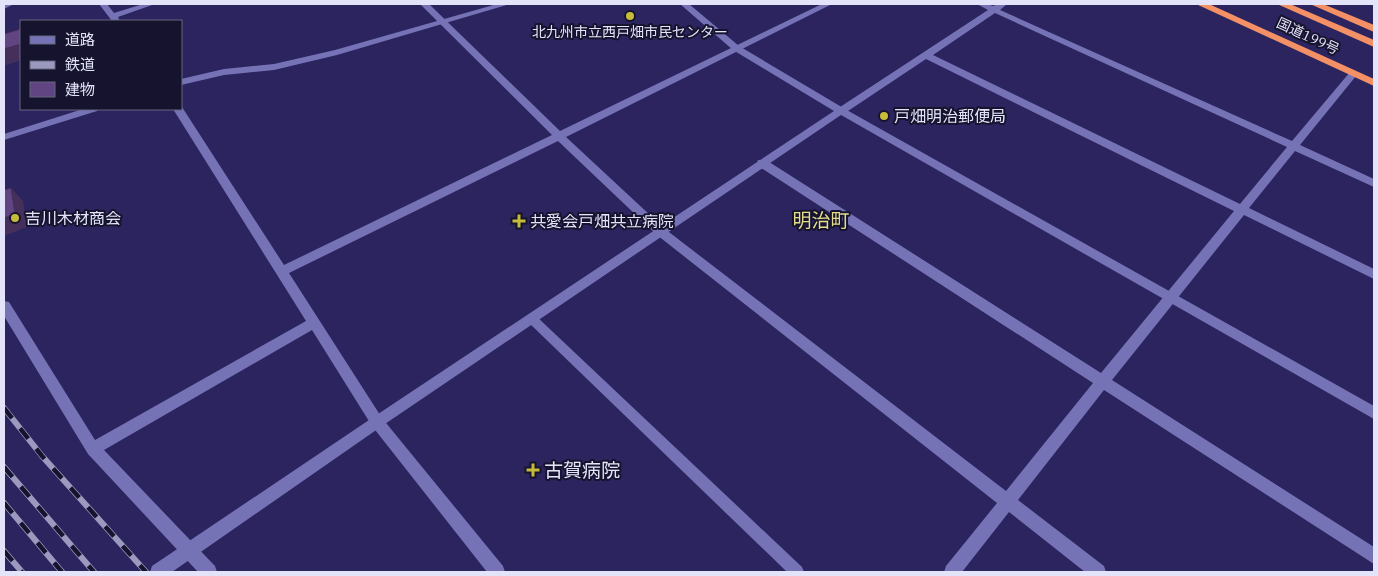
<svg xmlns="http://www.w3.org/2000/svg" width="1378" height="576" viewBox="0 0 1378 576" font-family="'IBM Plex Serif','Noto Sans JP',serif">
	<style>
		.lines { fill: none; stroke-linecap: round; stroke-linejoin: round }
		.lane { fill: #7573b6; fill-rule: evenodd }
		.street { fill: #7573b6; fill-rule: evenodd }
		.secondary { fill: #7573b6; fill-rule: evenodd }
		.highway { fill: #f39065; fill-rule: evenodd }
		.rail-casing { stroke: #9b99bd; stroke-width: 6 }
		.rail { stroke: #15132d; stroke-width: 4.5; stroke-dasharray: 13; stroke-linecap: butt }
		.shaded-wall { fill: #44305b }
		.building { fill: #614482; stroke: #44305b }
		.poi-dot { fill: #c7bb3b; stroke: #15132d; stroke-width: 2 }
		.labels { text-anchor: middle; stroke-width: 4; stroke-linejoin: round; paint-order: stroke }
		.far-poi-label { font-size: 14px; fill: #e3e4fa; stroke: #15132d }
		.far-street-label { font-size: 14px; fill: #e3e4fa; stroke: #15132d }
		.poi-label { font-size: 16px; fill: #e3e4fa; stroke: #15132d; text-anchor: start }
		.quarter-label { font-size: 19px; fill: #e3dc8d; stroke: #15132d }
		.near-poi-label { font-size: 19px; fill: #e3e4fa; stroke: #15132d; text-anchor: start }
	</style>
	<rect width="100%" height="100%" fill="#2b245f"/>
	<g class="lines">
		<path class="lane" d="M532,314L536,316L802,567L804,572H787L528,322L526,319L528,316Z"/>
		<g class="street">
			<path d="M4,4H14L4,9Z"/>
			<path d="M99,4H107L114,13L143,4H155L118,17L120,21H112Z"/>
			<path d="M420,4H429L560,131L822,4H832L566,137L665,229L1006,491L1093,383L758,166L757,163L758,160H766L1101,373L1234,211L926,59L845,113H837V109L988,10L977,4H987L993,6L998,4H1007L1000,10L1292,141L1350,72H1356V76L1300,145L1374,179V187L1295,151L1249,208L1374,269V279L1244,215L1112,380L1374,547V564L1104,390L1018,500L1104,566L1106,572H1085L1009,512L962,572H944L946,566L997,503L657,235L558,141L289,273L382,418L503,566L505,572H487L372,426L312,330L104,450L215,566L217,572H198L88,454L4,316V301L9,302L95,440L306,321L173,109H181L182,107L284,265L552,135ZM995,13L1287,147L1240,204L933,55Z"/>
		</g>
		<g class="secondary">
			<path d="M497,4H510L337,55L274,70L224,75L181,85V79L224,69L274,64L335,50Z"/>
			<path d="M680,4H689L739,46L845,109L1374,406V419L841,115L382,426L172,572H150L152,566L372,418L834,111L733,50Z"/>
			<path d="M83,109H98L97,111L4,140V134Z"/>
		</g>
		<g class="highway">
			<path d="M1196,4H1209L1374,79V86Z"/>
			<path d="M1277,4H1290L1374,40V47Z"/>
			<path d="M1310,4H1323L1374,25V32Z"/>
		</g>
		<defs>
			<g id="rail">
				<path d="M4,408L42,456L146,572"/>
				<path d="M4,467L94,572"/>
				<path d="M4,503L62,572"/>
				<path d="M4,551L22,572"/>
			</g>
		</defs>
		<use href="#rail" class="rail-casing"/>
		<use href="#rail" class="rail"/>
	</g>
	<g class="shaded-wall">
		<path d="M21,44V60L4,66V49Z"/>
		<path d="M11,188L23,201L27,227L4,236V218Z"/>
	</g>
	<g class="building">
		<path d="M21,29V44L4,49V34Z"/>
		<path d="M11,188L15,214L4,218V190Z"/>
	</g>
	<g class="poi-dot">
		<circle cx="630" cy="16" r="5"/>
		<circle cx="884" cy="116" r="5"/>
		<circle cx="15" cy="218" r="5"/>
		<path d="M516.5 213.5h5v5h5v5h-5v5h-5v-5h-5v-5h5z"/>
		<path d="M530.5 462.5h5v5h5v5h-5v5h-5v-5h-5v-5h5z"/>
	</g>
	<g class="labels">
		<g class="far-poi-label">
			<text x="630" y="37">北九州市立西戸畑市民センター</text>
		</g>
		<g class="far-street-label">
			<text transform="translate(1308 36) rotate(25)" y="5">国道199号</text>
		</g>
		<g class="poi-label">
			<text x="894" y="122">戸畑明治郵便局</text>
			<text x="25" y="224">吉川木材商会</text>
			<text x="530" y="227">共愛会戸畑共立病院</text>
		</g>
		<g class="quarter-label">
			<text x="821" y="227">明治町</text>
		</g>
		<g class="near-poi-label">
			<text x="544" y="477">古賀病院</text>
		</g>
	</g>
	<rect width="1378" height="576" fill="none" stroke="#e3e4fa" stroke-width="10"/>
	<rect x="20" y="20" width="162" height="90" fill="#15132d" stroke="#67677f"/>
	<rect x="30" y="36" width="25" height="8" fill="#7573b6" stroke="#67677f"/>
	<text x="65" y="45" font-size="15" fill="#e3e4fa">道路</text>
	<rect x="30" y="61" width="25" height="8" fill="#9b99bd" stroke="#67677f"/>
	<text x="65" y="70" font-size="15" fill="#e3e4fa">鉄道</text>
	<rect x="30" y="82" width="25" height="15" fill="#614482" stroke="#67677f"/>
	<text x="65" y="95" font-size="15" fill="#e3e4fa">建物</text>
</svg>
